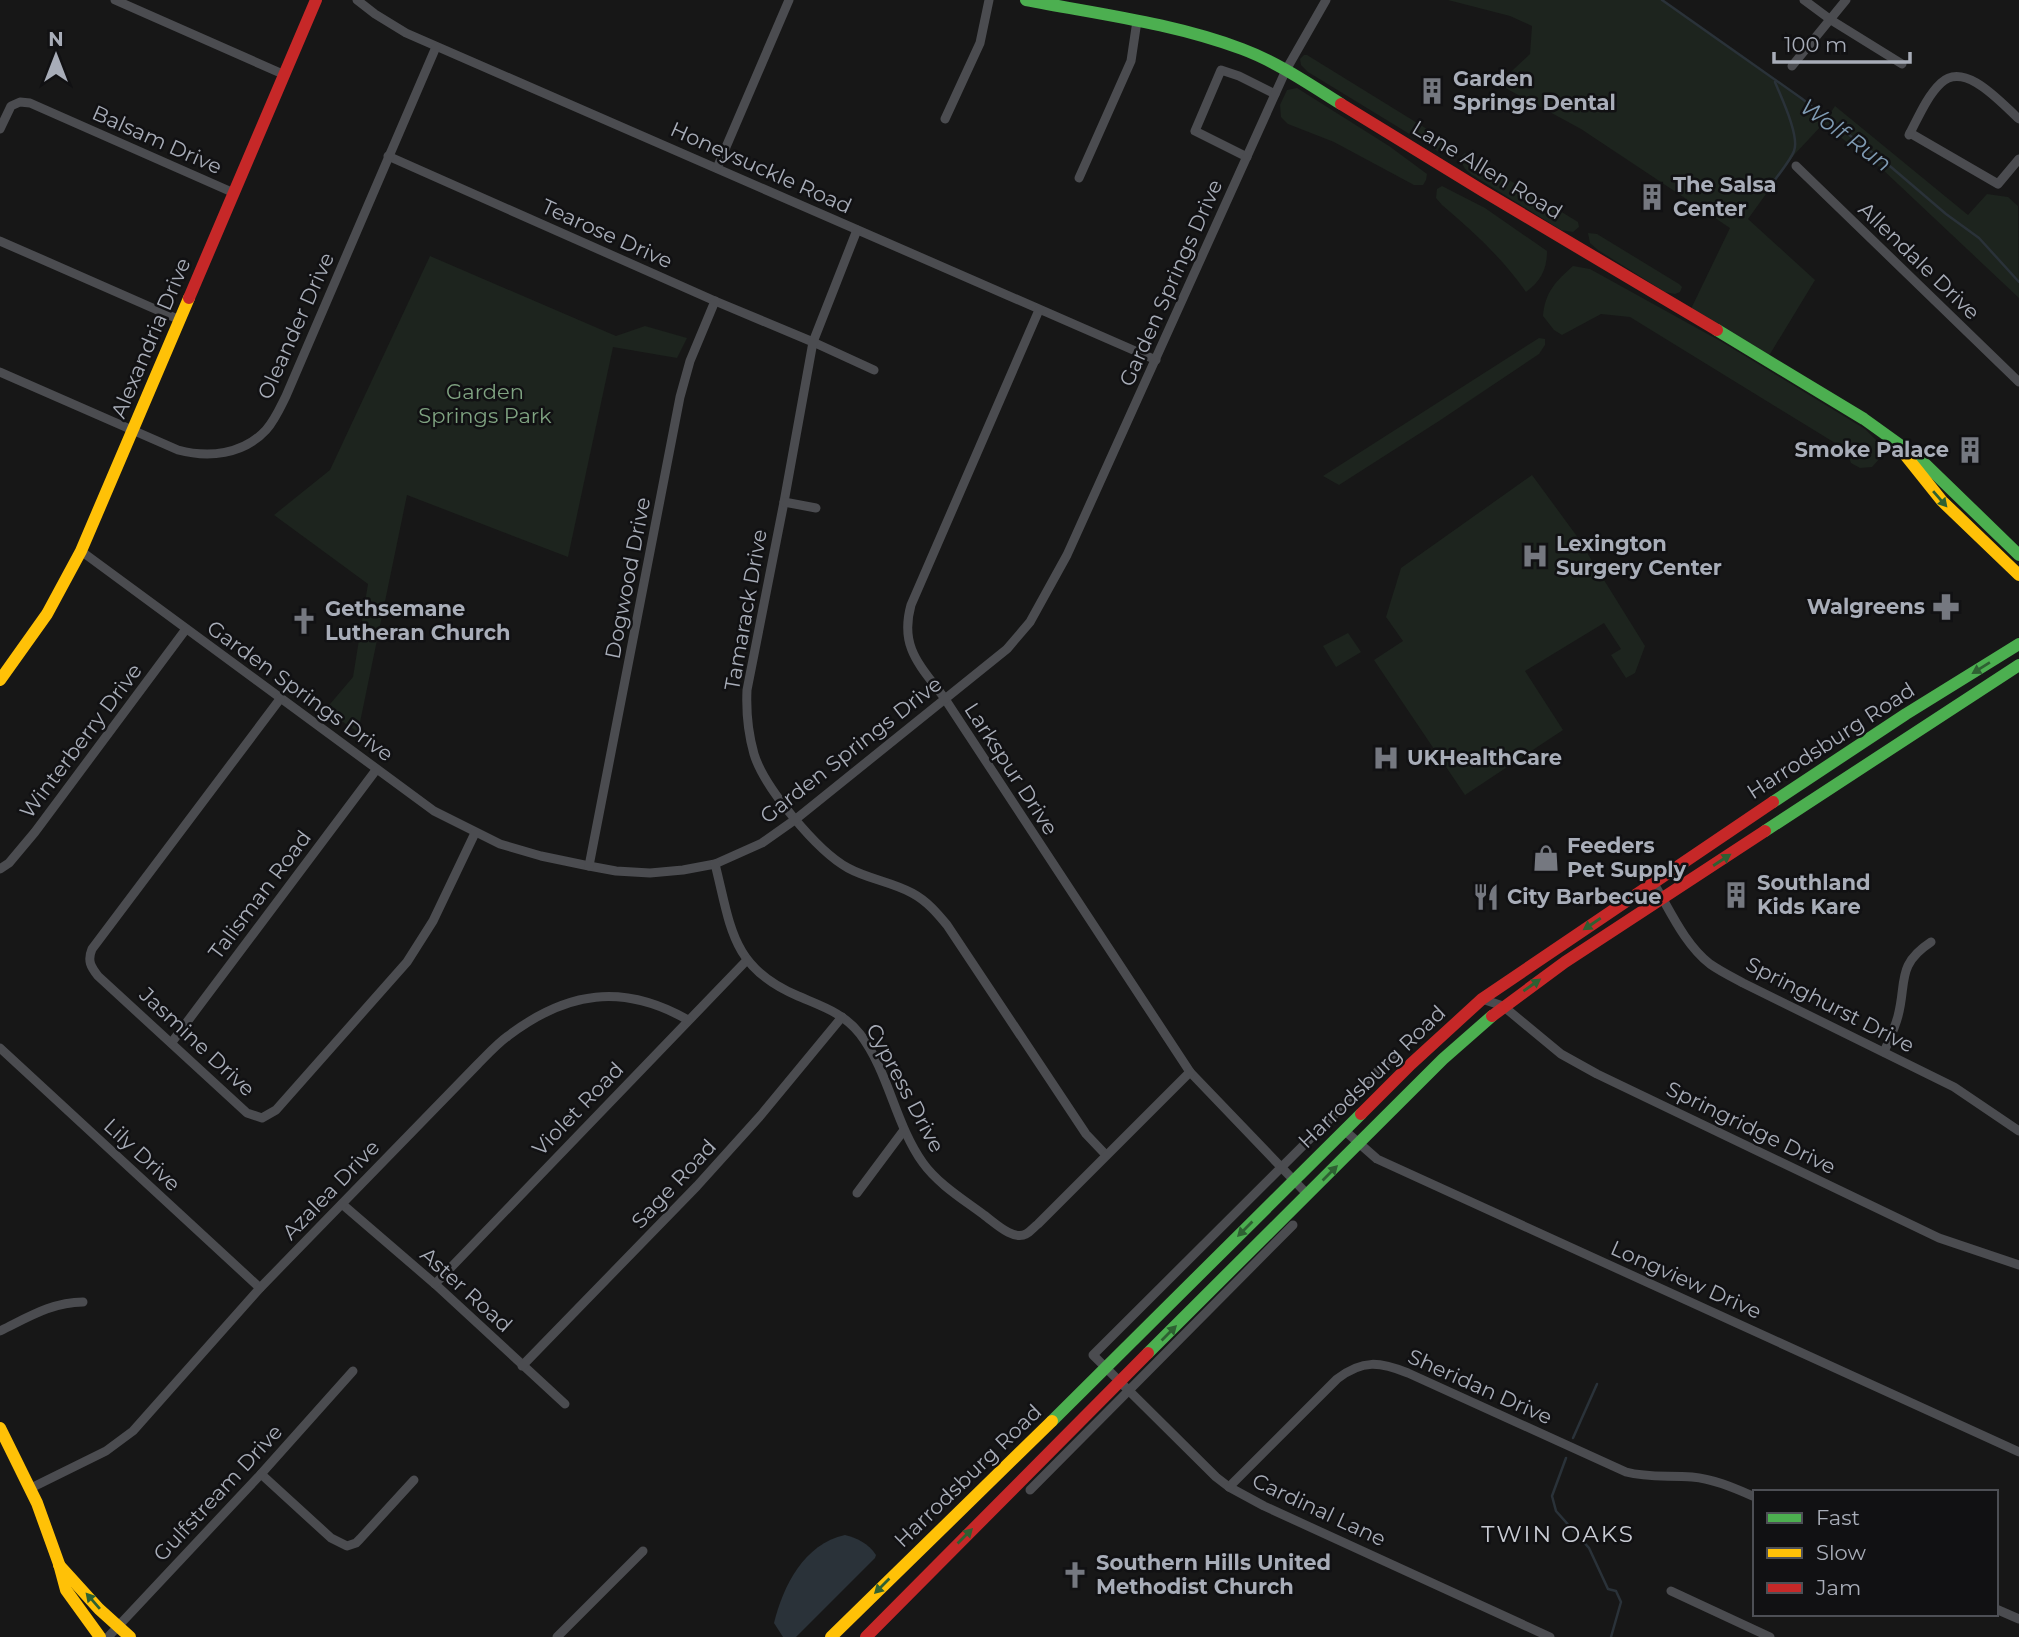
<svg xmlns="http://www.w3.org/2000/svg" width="2019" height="1637" viewBox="0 0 2019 1637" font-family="Montserrat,sans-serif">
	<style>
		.green { fill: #1d241e }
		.water { fill: #2a3239 }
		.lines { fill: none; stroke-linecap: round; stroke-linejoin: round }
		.stream { stroke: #2a3239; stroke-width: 2.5 }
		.street { stroke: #4b4c50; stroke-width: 9 }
		.fast { stroke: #4caf50; stroke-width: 12 }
		.slow { stroke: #ffc107; stroke-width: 12 }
		.jam { stroke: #c62828; stroke-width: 12 }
		.oneway { fill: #2e6032 }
		.labels { text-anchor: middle; stroke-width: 5; stroke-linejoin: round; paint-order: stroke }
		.poi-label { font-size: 21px; font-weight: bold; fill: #a8adb8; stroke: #111113; text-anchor: start }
		.street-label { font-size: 21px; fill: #a8adb8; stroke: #111113 }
		.park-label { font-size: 21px; fill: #7fa381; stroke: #111113 }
		.water-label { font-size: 23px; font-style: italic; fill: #7f9bb3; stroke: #111113 }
		.neighbourhood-label { font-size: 23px; letter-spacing: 2px; fill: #c9ccd4; stroke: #111113 }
	</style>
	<rect width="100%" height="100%" fill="#171717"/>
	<g class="green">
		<path d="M1448,0H1662L1827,118L1835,106L1968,215L1987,194L2008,197L2018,206L2019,298L1881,168L1823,124L1794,155L1748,219L1815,280L1767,359L1689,313L1730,228L1581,129L1498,84L1530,54L1532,26L1510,16Z"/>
		<path d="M1304,55H1307L1448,142L1451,149L1448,152H1439L1308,72L1301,65L1300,59Z"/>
		<path d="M1297,88L1389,146L1427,174L1426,180L1423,185H1414L1334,142L1288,124L1281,117L1280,105L1287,90Z"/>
		<path d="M1465,153L1578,222L1579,227L1573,232L1561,230L1474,176C1466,171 1462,167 1461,157Z"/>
		<path d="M1442,186L1485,208L1547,251C1547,269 1541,281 1526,292C1503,259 1473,231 1442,205L1436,198L1437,189Z"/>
		<path d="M1588,233L1597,234L1679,284L1682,287L1680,292L1675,294L1665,292L1598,250L1590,243Z"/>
		<path d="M430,256L616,336L645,326L687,338L677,358L613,347L568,557L407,495L358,732L325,710L353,677L368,584L274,515L330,470Z"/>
		<path d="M1573,266L1590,269L1722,342L1865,429L1880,444L1882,456L1872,467L1860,468L1851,463L1848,454L1840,446L1630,317L1601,314L1562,335L1554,330L1543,316C1545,292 1556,281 1573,266Z"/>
		<path d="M1539,338L1545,339V345L1539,354L1439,421L1339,485L1323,476Z"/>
		<path d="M1532,475L1576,535L1645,646L1635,673L1626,678L1611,655L1621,649L1604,623L1525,671L1563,730L1465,795L1374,660L1403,641L1386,617L1401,568Z"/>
		<path d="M1348,633L1361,652L1336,667L1323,646Z"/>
	</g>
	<path class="water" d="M845,1535C857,1538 868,1543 876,1555L875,1558L796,1637H783L774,1623C783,1586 804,1544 845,1535Z"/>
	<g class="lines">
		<g class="stream">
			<path d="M1662,0L1801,98L1891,167L1946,214L1979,238L2019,282"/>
			<path d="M1766,192C1773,181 1790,162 1794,151C1800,136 1781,97 1775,82"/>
			<path d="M1573,1438L1597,1384"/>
			<path d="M1566,1458L1552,1496L1556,1511L1589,1548L1608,1589L1616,1591L1621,1602L1611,1637"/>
		</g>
		<g class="street">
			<path d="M115,0L285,75"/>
			<path d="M357,0L375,14L406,33L1156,360"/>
			<path d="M1804,0L1831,20L1902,64"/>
			<path d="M1792,66L1846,0"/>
			<path d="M945,119L980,43L989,0"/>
			<path d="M0,129L11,106L20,102L30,103L234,193"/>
			<path d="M1910,133L1998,184L2019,159"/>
			<path d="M1909,135C1918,118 1927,96 1941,83C1965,60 2002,104 2019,119"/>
			<path d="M388,156L715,301L813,342L874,370"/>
			<path d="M1247,157L1195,131L1221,70L1239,76L1275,94"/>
			<path d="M1796,166L2019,382"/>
			<path d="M717,168L789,0"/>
			<path d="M1079,178L1131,61L1137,21"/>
			<path d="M857,230L813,342L784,502L747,690C746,712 748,733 754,754C764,787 817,851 848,868C868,879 892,882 912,893C927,901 937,913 947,925L1086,1134L1106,1155"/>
			<path d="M0,241L180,320"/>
			<path d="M1039,310L911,605C899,648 921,666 945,699L1190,1072L1308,1195"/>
			<path d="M0,372L178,450C208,458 243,455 266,430C275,420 280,408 286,396L436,47"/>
			<path d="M784,502L816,508"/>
			<path d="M81,551L434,811L500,844L541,856L589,866L616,871L650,873L683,870L715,864L762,843L796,819L1007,649L1030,622L1067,555L1286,70L1326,0"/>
			<path d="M280,699L92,949C87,961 91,967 98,976L247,1113L262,1118L276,1110L407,962L433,921L475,833"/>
			<path d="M715,864C731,927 731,968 798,996C821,1006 844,1013 860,1034C889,1072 895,1124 923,1163C938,1184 964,1200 984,1215C994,1222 1013,1241 1026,1234C1030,1232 1034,1227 1038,1224L1190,1072"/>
			<path d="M589,866L680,397L690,361L715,301"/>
			<path d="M0,869L9,863L35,832L186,629"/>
			<path d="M1653,882C1669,908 1684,944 1710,964C1720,971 1732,977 1743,983L1954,1087L2019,1131"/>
			<path d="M1482,999L1503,1006L1561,1054L1597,1074L1939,1238L2019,1265"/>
			<path d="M172,1042L376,770"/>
			<path d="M0,1048L260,1288"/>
			<path d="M1884,1052C1889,1040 1895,1028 1898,1016C1907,982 1896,965 1931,942"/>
			<path d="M1392,1057L1093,1355L1216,1477L1229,1487L1264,1506L1550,1637"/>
			<path d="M1344,1130L1377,1159L2019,1452"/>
			<path d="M857,1193L904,1130"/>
			<path d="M342,1204L435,1284L565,1404"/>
			<path d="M435,1284L747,960"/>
			<path d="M0,1331C27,1318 52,1302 83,1302"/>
			<path d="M522,1366L697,1186L761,1115L842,1017"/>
			<path d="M261,1474L331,1538L347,1546L356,1543L360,1539L414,1480"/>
			<path d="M1229,1487L1337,1379C1363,1359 1380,1362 1408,1373L1626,1472C1648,1478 1669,1475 1692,1477C1714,1479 1734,1488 1755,1497"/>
			<path d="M31,1488L106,1451L133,1431L260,1288L477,1065C487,1055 497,1044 508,1036C567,991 623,983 688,1020"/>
			<path d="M1030,1490L1293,1225"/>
			<path d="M1671,1591L1770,1637"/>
			<path d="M1996,1609L2019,1619"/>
			<path d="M108,1637L261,1474L353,1371"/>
			<path d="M557,1637L643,1551"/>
		</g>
		<g class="fast">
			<path d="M1026,0C1098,14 1173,23 1242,49C1277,62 1309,84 1341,104"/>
			<path d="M1717,330L1864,419L1921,460L2019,555"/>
			<path d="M1773,802L1906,714L2019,644"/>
			<path d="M1765,831L2019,665"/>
			<path d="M1148,1353L1443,1059L1492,1016"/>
			<path d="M1052,1421L1361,1114"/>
		</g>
		<g class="slow">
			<path d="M1902,451L1942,501L2019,575"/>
			<path d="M0,680L47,614L81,551L189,298"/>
			<path d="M0,1428L37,1503L59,1564L66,1590L100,1637"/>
			<path d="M59,1565L99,1609L130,1637"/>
			<path d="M831,1637L1052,1421"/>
		</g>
		<g class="jam">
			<path d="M1341,104L1483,191L1717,330"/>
			<path d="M189,298L316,0"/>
			<path d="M1492,1016L1565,962L1765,831"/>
			<path d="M1361,1114L1411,1064L1482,999L1773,802"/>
			<path d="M866,1637L1148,1353"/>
		</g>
	</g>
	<defs><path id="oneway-solid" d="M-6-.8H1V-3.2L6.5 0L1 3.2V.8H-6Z" transform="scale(1.75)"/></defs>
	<g class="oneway">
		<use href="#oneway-solid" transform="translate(1940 499) rotate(49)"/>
		<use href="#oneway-solid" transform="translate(1981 668) rotate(148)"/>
		<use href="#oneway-solid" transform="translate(1722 860) rotate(-33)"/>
		<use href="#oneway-solid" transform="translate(1592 924) rotate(146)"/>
		<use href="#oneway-solid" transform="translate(1532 985) rotate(-35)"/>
		<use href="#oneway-solid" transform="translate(1330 1173) rotate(-45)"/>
		<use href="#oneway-solid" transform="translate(1245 1229) rotate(135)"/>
		<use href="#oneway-solid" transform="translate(1169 1333) rotate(-45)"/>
		<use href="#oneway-solid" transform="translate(965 1536) rotate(-45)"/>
		<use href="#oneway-solid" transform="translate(882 1586) rotate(135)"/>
		<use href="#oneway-solid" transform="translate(93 1601) rotate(-131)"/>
	</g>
	<defs>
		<symbol id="building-bare" viewBox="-9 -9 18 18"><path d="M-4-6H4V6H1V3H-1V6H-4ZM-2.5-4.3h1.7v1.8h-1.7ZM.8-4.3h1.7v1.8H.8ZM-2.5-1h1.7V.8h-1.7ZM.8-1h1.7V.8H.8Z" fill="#757880" stroke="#111113" stroke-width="2.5" paint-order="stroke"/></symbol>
		<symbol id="hospital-bare" viewBox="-9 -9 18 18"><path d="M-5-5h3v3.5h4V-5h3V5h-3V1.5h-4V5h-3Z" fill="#757880" stroke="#111113" stroke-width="2.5" paint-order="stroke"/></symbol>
		<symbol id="pharmacy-bare" viewBox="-9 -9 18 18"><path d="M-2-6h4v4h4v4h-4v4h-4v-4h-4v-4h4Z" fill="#757880" stroke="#111113" stroke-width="2.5" paint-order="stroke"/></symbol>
		<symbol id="church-bare" viewBox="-9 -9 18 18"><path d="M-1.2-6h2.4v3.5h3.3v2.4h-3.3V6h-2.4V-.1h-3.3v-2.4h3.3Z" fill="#757880" stroke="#111113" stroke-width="2.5" paint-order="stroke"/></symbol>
		<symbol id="shop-bare" viewBox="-9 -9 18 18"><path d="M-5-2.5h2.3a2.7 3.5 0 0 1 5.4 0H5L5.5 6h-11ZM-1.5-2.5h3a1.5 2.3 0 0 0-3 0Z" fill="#757880" stroke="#111113" stroke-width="2.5" paint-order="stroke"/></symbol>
		<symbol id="restaurant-bare" viewBox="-9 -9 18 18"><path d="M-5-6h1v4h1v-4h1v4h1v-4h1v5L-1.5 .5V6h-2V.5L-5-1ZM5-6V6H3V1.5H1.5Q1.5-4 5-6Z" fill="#757880" stroke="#111113" stroke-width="2.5" paint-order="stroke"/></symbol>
	</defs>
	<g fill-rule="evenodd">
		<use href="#building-bare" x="1413" y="72" width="38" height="38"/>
		<use href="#building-bare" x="1633" y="178" width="38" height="38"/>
		<use href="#building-bare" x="1951" y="431" width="38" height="38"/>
		<use href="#hospital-bare" x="1516" y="537" width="38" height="38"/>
		<use href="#pharmacy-bare" x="1927" y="588" width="38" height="38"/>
		<use href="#church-bare" x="285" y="602" width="38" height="38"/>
		<use href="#hospital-bare" x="1367" y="739" width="38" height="38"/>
		<use href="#shop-bare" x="1527" y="839" width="38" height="38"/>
		<use href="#building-bare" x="1717" y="876" width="38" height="38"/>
		<use href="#restaurant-bare" x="1467" y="878" width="38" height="38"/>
		<use href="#church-bare" x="1056" y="1556" width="38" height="38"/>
	</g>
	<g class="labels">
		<g class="poi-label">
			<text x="1453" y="86">Garden<tspan x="1453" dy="24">Springs Dental</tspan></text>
			<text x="1673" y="192">The Salsa<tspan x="1673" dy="24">Center</tspan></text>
			<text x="1949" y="457" text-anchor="end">Smoke Palace</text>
			<text x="1556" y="551">Lexington<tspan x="1556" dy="24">Surgery Center</tspan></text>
			<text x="1925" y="614" text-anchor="end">Walgreens</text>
			<text x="325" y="616">Gethsemane<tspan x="325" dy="24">Lutheran Church</tspan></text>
			<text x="1407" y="765">UKHealthCare</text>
			<text x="1567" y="853">Feeders<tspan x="1567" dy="24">Pet Supply</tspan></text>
			<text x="1757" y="890">Southland<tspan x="1757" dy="24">Kids Kare</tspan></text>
			<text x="1507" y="904">City Barbecue</text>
			<text x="1096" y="1570">Southern Hills United<tspan x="1096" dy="24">Methodist Church</tspan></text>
		</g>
		<g class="street-label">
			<text transform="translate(157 140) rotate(24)" y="7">Balsam Drive</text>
			<text transform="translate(761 168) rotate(24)" y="7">Honeysuckle Road</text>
			<text transform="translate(1487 170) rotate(31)" y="7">Lane Allen Road</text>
			<text transform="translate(607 234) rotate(24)" y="7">Tearose Drive</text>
			<text transform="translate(1919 261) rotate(44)" y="7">Allendale Drive</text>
			<text transform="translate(1171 283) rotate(-66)" y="7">Garden Springs Drive</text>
			<text transform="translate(296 326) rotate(-66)" y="7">Oleander Drive</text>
			<text transform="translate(151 338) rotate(-67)" y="7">Alexandria Drive</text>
			<text transform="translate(628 578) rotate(-79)" y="7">Dogwood Drive</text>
			<text transform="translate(746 610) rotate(-80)" y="7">Tamarack Drive</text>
			<text transform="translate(300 691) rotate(36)" y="7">Garden Springs Drive</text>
			<text transform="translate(81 741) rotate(-53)" y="7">Winterberry Drive</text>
			<text transform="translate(1831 741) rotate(-33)" y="7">Harrodsburg Road</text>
			<text transform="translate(851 750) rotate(-38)" y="7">Garden Springs Drive</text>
			<text transform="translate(1011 769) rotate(57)" y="7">Larkspur Drive</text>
			<text transform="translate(260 895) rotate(-53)" y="7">Talisman Road</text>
			<text transform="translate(1830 1005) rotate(27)" y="7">Springhurst Drive</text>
			<text transform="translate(197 1042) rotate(43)" y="7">Jasmine Drive</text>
			<text transform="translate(1372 1077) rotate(-44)" y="7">Harrodsburg Road</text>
			<text transform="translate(905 1088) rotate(62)" y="7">Cypress Drive</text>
			<text transform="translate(578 1109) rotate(-46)" y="7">Violet Road</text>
			<text transform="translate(1751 1128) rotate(26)" y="7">Springridge Drive</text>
			<text transform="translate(142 1155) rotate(43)" y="7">Lily Drive</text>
			<text transform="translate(674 1184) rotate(-47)" y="7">Sage Road</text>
			<text transform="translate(331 1190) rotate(-46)" y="7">Azalea Drive</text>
			<text transform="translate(1686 1280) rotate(24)" y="7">Longview Drive</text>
			<text transform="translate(466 1290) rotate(42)" y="7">Aster Road</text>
			<text transform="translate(1480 1387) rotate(24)" y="7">Sheridan Drive</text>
			<text transform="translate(968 1476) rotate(-44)" y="7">Harrodsburg Road</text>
			<text transform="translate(218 1493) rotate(-47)" y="7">Gulfstream Drive</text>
			<text transform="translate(1319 1510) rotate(25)" y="7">Cardinal Lane</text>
		</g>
		<g class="park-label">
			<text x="485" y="399">Garden<tspan x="485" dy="24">Springs Park</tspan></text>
		</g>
		<g class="water-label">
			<text transform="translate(1846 135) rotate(36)" y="8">Wolf Run</text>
		</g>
		<g class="neighbourhood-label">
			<text x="1558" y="1542">TWIN OAKS</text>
		</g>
	</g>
	<rect x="1753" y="1490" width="245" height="126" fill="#111113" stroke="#4d4f55" stroke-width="2"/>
	<rect x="1767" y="1513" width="35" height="10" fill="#4caf50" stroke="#4d4f55" stroke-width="2"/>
	<text x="1816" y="1525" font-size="21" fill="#a8adb8">Fast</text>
	<rect x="1767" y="1548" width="35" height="10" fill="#ffc107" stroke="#4d4f55" stroke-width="2"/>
	<text x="1816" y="1560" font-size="21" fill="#a8adb8">Slow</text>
	<rect x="1767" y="1583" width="35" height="10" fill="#c62828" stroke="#4d4f55" stroke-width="2"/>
	<text x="1816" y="1595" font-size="21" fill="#a8adb8">Jam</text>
	<g transform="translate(56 56)" stroke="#111113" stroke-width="5" paint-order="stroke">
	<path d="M0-5L12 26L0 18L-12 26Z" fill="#a8adb8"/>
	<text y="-10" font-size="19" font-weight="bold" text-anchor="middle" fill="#a8adb8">N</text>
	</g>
	<path d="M1774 52v10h136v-10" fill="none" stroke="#a8adb8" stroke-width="3.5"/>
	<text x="1784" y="52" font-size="21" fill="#a8adb8" stroke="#111113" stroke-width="5" paint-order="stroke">100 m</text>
</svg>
